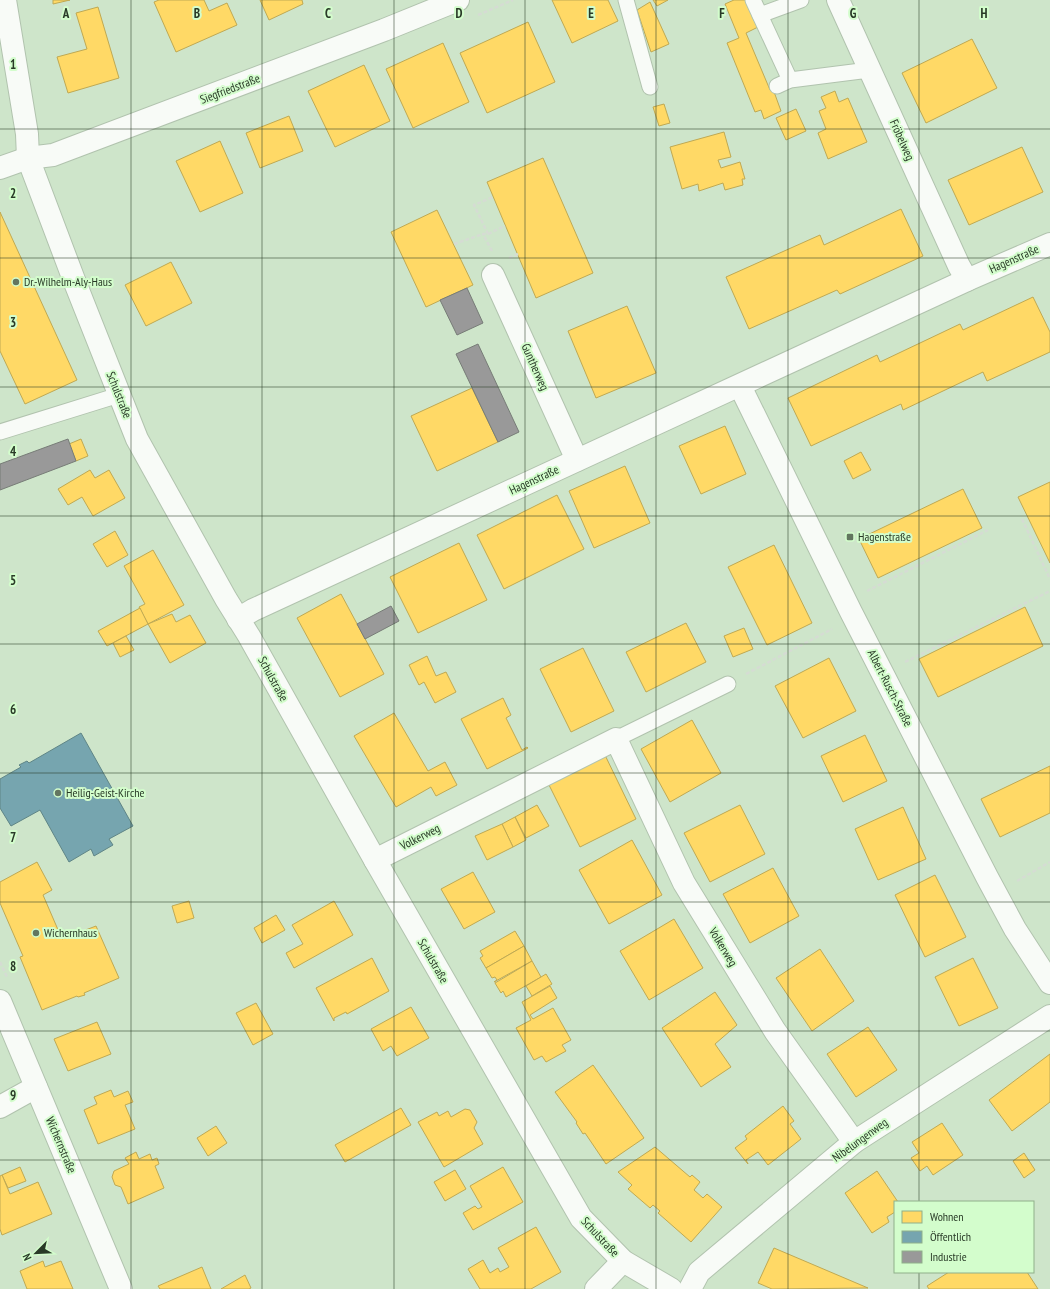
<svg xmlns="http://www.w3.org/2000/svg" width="1050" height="1289" viewBox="0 0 1050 1289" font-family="'PT Sans Narrow',sans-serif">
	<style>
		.homes { fill: #ffd966; stroke: #bfa953 }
		.public { fill: #76a5af; stroke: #5f8586 }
		.industry { fill: #999; stroke: #777c77 }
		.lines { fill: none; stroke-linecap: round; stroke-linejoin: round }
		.lane-casing { stroke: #b1c3ae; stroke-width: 17 }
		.street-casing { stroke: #b1c3ae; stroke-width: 24 }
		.path { stroke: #d5dcd3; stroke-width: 2.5; stroke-dasharray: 4 2; stroke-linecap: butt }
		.lane { stroke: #f8fbf7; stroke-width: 15 }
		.street { stroke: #f8fbf7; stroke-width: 22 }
		.grid { fill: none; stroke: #293a27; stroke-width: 1; stroke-opacity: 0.55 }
		.poi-dot { fill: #637660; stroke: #d3fdcc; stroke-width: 1.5 }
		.labels { text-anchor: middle; stroke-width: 4; stroke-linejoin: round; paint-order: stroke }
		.street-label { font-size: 12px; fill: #293a27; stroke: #d3fdcc }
		.poi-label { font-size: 12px; fill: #293a27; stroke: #d3fdcc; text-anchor: start }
		.grid-label { font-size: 13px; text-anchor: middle; font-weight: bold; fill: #293a27; stroke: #d3fdcc; stroke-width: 4; stroke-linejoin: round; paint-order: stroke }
	</style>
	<rect width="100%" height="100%" fill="#cee5ca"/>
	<g class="homes">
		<path d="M53,0H70L53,4Z"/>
		<path d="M159,0H204L209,11L227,3L237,25L176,52L154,2Z"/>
		<path d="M260,0H302L303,4L269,20Z"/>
		<path d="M552,0H608L618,21L572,43Z"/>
		<path d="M653,0H668L657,6Z"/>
		<path d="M734,0H747L758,27L746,33L770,90L773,89L781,111L764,119L761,110L755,112L727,43L739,38L725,4Z"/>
		<path d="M650,2L669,44L651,52L637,10Z"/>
		<path d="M98,7L119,78L68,93L57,57L87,49L76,13Z"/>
		<path d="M528,22L555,82L487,113L460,53Z"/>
		<path d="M972,39L997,88L926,123L902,73Z"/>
		<path d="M443,43L469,102L413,128L386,69Z"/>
		<path d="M364,65L390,121L335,147L308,91Z"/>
		<path d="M835,91L839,102L848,98L867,142L828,159L818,133L826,129L819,111L826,108L821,97Z"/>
		<path d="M664,104L670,123L659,126L653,107Z"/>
		<path d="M796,109L806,131L786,140L776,118Z"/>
		<path d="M289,116L303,151L260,168L246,133Z"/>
		<path d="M724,132L731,157L718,160L721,168L740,162L745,179H742L743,185L725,190L723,183L699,191L698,184L682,189L670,147Z"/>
		<path d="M220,141L243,193L200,212L176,161Z"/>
		<path d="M1022,147L1043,192L969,225L948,180Z"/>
		<path d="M543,158L593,273L536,298L487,182Z"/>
		<path d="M901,209L923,256L840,294L837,290L749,329L726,277L820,235L824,245Z"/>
		<path d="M437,210L473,285L426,307L391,232Z"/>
		<path d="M0,212L77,380L25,404L0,351Z"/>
		<path d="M171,262L192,303L146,326L125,285Z"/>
		<path d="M1033,297L1050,332V352L987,381L983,372L903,410L901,404L811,446L788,398L877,355L880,362L960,324L963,330Z"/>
		<path d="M627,306L656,373L596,398L568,331Z"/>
		<path d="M472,388L498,442L437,471L411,416Z"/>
		<path d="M725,426L746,474L701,494L679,446Z"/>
		<path d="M81,439L88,456L76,461L69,444Z"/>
		<path d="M861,452L871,470L853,479L844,461Z"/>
		<path d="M625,466L650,523L594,548L569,491Z"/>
		<path d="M90,470L95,478L109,470L125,498L93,516L82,497L68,505L58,489Z"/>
		<path d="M1050,482V563L1018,497Z"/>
		<path d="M963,489L982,528L878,578L859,539Z"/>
		<path d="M557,495L584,549L504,589L477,535Z"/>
		<path d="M115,531L128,555L107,567L93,544Z"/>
		<path d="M459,543L487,600L418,633L390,577Z"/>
		<path d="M774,545L812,623L767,645L728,567Z"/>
		<path d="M153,550L184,605L148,624L139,607L145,604L124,566Z"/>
		<path d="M341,594L384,674L340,697L297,618Z"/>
		<path d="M1025,607L1043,646L938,697L919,659Z"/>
		<path d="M140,608L148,624L107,646L98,631Z"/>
		<path d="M172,614L176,622L190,615L206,643L170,663L148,624Z"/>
		<path d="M686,623L706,662L646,692L626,652Z"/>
		<path d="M744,628L753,649L733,657L724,636Z"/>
		<path d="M126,636L134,650L120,657L113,643Z"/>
		<path d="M583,648L614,711L571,732L540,669Z"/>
		<path d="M427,656L436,676L446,672L456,692L435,703L424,682L419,685L409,665Z"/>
		<path d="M829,658L856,711L803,738L775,686Z"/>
		<path d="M503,698L511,715L506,718L522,750L527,747L528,748L487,769L461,719Z"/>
		<path d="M394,713L428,771L445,762L457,785L436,796L431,787L396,807L354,736Z"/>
		<path d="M692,720L721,773L670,802L641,749Z"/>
		<path d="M865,735L887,781L843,802L821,756Z"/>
		<path d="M603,751L636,819L580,847L546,779Z"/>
		<path d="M1050,766V813L1000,837L981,799Z"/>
		<path d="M537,805L549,826L526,838L515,817Z"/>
		<path d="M740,805L765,854L710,882L684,833Z"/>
		<path d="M903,807L926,859L878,880L855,829Z"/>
		<path d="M515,817L526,840L513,847L502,824Z"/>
		<path d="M502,824L513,847L487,860L475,836Z"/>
		<path d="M632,840L662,895L609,924L579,870Z"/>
		<path d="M37,862L52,890L43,895L62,939L96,926L119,978L84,993L85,995L78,997L77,996L42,1010L20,957L23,956L0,903V882Z"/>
		<path d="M773,868L799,916L750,943L723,894Z"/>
		<path d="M473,872L495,912L464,929L441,889Z"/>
		<path d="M935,875L966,937L925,957L895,895Z"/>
		<path d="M189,901L194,918L177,923L172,906Z"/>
		<path d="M334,901L353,935L294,968L286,953L303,944L292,925Z"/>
		<path d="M276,915L285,930L262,943L254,928Z"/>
		<path d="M674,919L703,968L649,1000L620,951Z"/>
		<path d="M515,931L524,946L486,968L480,958L483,956L480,951Z"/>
		<path d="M524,946L532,961L494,982L497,980L495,977L492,978L486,968Z"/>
		<path d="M820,949L854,1001L812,1031L776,978Z"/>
		<path d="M372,958L389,991L347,1014L346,1012L334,1018V1021L316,988Z"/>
		<path d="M973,958L998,1008L959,1026L935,977Z"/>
		<path d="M532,961L541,977L506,997L503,991L501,993L495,983Z"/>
		<path d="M546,974L552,984L532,996L526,986Z"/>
		<path d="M550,986L557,998L530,1015L533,1019L553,1008L571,1040L562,1045L566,1051L546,1062L542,1056L534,1060L516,1028L531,1020L522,1002Z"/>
		<path d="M715,992L737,1025L715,1044L731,1067L701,1087L662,1028Z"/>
		<path d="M256,1003L273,1034L253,1045L236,1013Z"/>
		<path d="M411,1007L429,1038L397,1056L391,1046L383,1051L371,1029Z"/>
		<path d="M97,1022L111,1054L68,1071L54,1039Z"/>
		<path d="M868,1027L897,1070L856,1097L827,1054Z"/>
		<path d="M1050,1054V1102L1012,1131L989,1100Z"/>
		<path d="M593,1065L644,1138L606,1164L585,1133L583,1134L576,1123L577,1122L555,1092Z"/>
		<path d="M111,1090L114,1097L128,1091L133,1102L125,1105L135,1129L98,1144L84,1110L97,1104L94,1097Z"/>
		<path d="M783,1106L794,1121L790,1124L801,1139L768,1165L758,1152L746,1160L748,1164L735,1148L747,1139L745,1136Z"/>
		<path d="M401,1108L411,1125L345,1162L335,1145Z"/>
		<path d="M465,1109L470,1110L477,1122L474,1128L483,1144L444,1167L418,1122L437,1112L439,1116L448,1111L451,1117Z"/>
		<path d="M942,1123L963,1155L933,1175L927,1166L920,1171L911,1158L919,1153L912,1142Z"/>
		<path d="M216,1126L227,1143L208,1156L197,1138Z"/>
		<path d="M655,1147L690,1177L692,1175L700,1182L694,1190L703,1198L707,1194L722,1207L691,1242L658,1213L660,1211L653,1205L650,1208L628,1189L632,1185L618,1172Z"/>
		<path d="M136,1152L139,1159L150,1154L152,1160L157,1158L159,1164L155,1166L164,1188L128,1204L121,1187L115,1185L112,1177L114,1171L129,1164L125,1158Z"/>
		<path d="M1024,1153L1035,1170L1024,1178L1013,1161Z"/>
		<path d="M20,1167L26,1181L8,1188L2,1175Z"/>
		<path d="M503,1167L523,1202L473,1230L463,1213L475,1206L478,1209L482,1207L470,1186Z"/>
		<path d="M455,1170L466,1189L445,1201L434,1182Z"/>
		<path d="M877,1171L898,1202H895V1212L887,1217L889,1222L872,1233L845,1193Z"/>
		<path d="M2,1175L10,1194L38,1182L52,1214L2,1235L0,1229V1176Z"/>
		<path d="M536,1227L561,1272L531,1289H480L468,1269L483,1260L490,1273L498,1268L500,1272L509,1267L498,1248Z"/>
		<path d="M774,1248L868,1288L772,1289L758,1283Z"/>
		<path d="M43,1261L45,1267L61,1261L73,1289H27L20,1271Z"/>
		<path d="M202,1267L211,1289H160L158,1286Z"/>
		<path d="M949,1272H1027L1038,1289H929L927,1286Z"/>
		<path d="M245,1275L251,1288L249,1289H221Z"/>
	</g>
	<path class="public" d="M81,733L133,826L109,839L113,845L94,856L91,849L69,862L40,810L11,826L0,808V779L21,767L19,765L27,761L29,763Z"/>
	<g class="industry">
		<path d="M467,288L483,323L457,335L440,300Z"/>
		<path d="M478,344L519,432L498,442L456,354Z"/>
		<path d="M68,439L76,461L0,490V464Z"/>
		<path d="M391,606L399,621L365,639L357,624Z"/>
	</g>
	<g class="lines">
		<defs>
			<g id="lane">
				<path d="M626,0L650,87"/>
				<path d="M753,0L790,80"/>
				<path d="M760,15L801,0"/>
				<path d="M777,86L790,80L869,70"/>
				<path d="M0,432L119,395"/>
				<path d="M616,739L728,684"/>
			</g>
			<g id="street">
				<path d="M5,0L27,134L28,158L74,280L137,439L226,599L249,636L375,860L581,1218L623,1261L671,1289"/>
				<path d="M838,0L959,266L967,280"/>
				<path d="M0,168L28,158L53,155L384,30L458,0"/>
				<path d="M493,275L577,460"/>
				<path d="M740,386L851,612L987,877L1015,929L1050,983"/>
				<path d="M238,619L253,610L967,280L1050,244"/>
				<path d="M375,860L616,739L684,883L775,1031L854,1142"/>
				<path d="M0,1001L121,1289"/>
				<path d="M0,1107L36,1087"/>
				<path d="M596,1289L623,1261"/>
				<path d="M690,1289L699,1272L854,1142L1050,1016"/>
			</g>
		</defs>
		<use href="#lane" class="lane-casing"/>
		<use href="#street" class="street-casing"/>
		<g class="path">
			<path d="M478,15L513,0"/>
			<path d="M488,234L505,226"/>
			<path d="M454,244L483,234"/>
			<path d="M492,251L483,234H488L474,205L493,197"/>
			<path d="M509,258L518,254"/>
			<path d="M1022,519L1050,579"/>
			<path d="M867,591L988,530"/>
			<path d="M905,662L1050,591"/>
			<path d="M746,674L832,629"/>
			<path d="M1017,881L1050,862"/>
			<path d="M0,962L7,977"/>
		</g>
		<use href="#lane" class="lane"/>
		<use href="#street" class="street"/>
	</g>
	<path class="grid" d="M131,0V1289M262,0V1289M394,0V1289M525,0V1289M656,0V1289M788,0V1289M919,0V1202M0,129H1050M0,258H1050M0,387H1050M0,516H1050M0,644H1050M0,773H1050M0,902H1050M0,1031H1050M0,1160H1050M919,1272V1289"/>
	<g class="poi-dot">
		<circle cx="16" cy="282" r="4"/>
		<rect x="846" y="533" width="8" height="8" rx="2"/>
		<circle cx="58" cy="793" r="4"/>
		<circle cx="36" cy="933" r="4"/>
	</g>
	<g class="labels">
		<g class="street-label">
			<text transform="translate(230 89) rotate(-21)" y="4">Siegfriedstraße</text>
			<text transform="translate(902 140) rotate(66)" y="4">Fröbelweg</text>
			<text transform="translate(1014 259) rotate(-24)" y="4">Hagenstraße</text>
			<text transform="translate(535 367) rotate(66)" y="4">Guntherweg</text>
			<text transform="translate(119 395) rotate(68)" y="4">Schulstraße</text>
			<text transform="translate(534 480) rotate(-25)" y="4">Hagenstraße</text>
			<text transform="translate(273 679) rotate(61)" y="4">Schulstraße</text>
			<text transform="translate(890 688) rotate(63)" y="4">Albert-Rusch-Straße</text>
			<text transform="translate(420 837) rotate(-27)" y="4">Volkerweg</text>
			<text transform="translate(723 947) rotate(59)" y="4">Volkerweg</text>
			<text transform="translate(433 961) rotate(60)" y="4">Schulstraße</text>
			<text transform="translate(860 1140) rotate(-36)" y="4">Nibelungenweg</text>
			<text transform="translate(61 1145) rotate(67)" y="4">Wichernstraße</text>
			<text transform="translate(600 1237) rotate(47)" y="4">Schulstraße</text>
		</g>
		<g class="poi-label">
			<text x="24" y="286">Dr.-Wilhelm-Aly-Haus</text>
			<text x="858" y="541">Hagenstraße</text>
			<text x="66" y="797">Heilig-Geist-Kirche</text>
			<text x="44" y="937">Wichernhaus</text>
		</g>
	</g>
	<g class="grid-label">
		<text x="66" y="18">A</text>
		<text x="197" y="18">B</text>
		<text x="328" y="18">C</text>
		<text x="459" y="18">D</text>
		<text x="591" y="18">E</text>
		<text x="722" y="18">F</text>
		<text x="853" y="18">G</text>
		<text x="984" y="18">H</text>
		<text x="13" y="69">1</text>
		<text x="13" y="198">2</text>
		<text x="13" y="327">3</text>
		<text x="13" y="456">4</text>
		<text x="13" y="585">5</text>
		<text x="13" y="714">6</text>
		<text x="13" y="842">7</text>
		<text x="13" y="971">8</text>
		<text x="13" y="1100">9</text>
	</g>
	<rect x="894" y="1201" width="140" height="72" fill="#d3fdcc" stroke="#8faf8a"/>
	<rect x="902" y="1211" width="20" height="12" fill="#ffd966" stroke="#8faf8a"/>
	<text x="930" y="1221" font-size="12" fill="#293a27">Wohnen</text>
	<rect x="902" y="1231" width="20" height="12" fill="#76a5af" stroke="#8faf8a"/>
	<text x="930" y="1241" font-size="12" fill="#293a27">Öffentlich</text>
	<rect x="902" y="1251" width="20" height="12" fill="#999999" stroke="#8faf8a"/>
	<text x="930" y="1261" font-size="12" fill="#293a27">Industrie</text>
	<g transform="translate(36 1253) rotate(246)" stroke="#d3fdcc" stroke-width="3" paint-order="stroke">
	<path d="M0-3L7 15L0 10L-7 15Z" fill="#293a27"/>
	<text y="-6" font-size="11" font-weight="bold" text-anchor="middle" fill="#293a27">N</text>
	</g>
</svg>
